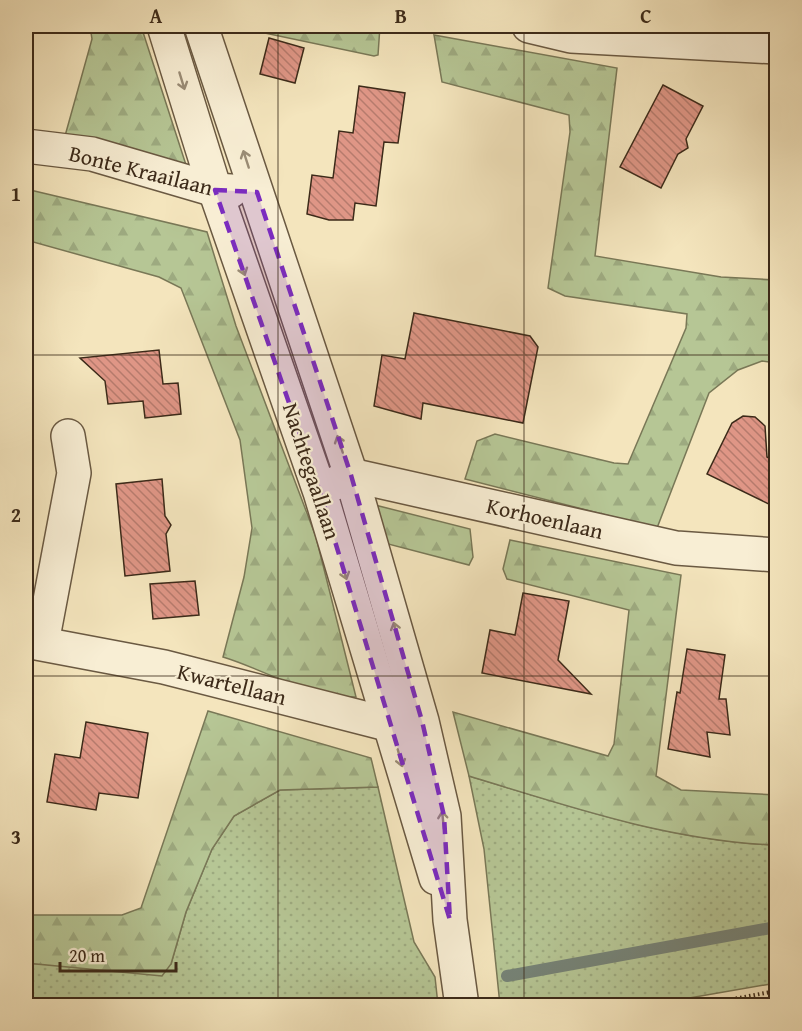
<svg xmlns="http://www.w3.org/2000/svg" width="802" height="1031" viewBox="0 0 802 1031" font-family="'Gentium Book Plus',serif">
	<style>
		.grass { fill: url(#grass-dots); stroke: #797857; stroke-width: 1.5 }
		.forest { fill: url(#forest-firs); stroke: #797857; stroke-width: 1.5 }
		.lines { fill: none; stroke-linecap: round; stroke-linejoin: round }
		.stream { stroke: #768377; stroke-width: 12 }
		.building { fill: url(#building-back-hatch); stroke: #3c2a19; stroke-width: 1.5 }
		.minor-casing { stroke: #6a5942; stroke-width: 36 }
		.path { stroke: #3c2a19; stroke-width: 4; stroke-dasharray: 1.5 3; stroke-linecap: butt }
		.minor { stroke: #f8eed4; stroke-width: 33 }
		.oneway { stroke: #9a8c76 }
		.marked { fill: #7b2cbf; fill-opacity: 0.2; stroke: #7b2cbf; stroke-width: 4.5; stroke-dasharray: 12 8; stroke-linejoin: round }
		.grid { fill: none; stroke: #3c2a19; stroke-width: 1.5; stroke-opacity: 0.55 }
		.labels { text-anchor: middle; stroke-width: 4.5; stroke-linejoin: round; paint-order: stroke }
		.street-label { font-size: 22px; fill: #3c2a19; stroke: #f8eed4 }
		.neatline { fill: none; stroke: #3c2a19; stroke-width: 2 }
		.grid-label { font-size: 20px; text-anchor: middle; font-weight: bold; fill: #3c2a19 }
	</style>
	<defs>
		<pattern id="grass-dots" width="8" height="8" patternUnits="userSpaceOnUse" patternTransform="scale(1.5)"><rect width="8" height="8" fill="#b6c695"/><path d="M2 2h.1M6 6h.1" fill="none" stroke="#9daa80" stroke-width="1.8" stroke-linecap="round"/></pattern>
		<pattern id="forest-firs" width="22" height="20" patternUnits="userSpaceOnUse" patternTransform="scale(1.5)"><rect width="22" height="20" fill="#b6c695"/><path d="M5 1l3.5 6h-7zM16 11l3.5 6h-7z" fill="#9daa80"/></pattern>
		<pattern id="building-back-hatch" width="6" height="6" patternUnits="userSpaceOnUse" patternTransform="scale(1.5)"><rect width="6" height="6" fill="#df9686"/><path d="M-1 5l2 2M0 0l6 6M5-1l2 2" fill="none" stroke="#b67b6d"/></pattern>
	</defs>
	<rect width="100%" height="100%" fill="#f4e5bd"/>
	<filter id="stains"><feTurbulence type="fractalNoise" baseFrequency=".00333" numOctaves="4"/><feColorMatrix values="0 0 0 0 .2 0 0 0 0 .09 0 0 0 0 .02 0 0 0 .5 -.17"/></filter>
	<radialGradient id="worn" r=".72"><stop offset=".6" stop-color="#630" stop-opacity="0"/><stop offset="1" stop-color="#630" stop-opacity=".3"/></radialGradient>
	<g class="grass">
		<path d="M469,776C570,806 670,841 776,845V983L649,1005H500L484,849Z"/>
		<path d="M378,787L414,942L435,977L438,1005H26V963L92,967L171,964L186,912L212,849L234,816L280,790Z"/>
	</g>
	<g class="forest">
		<path d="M90,26H141L187,168L65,136L92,39Z"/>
		<path d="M231,26H380L378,55L374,56Z"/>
		<path d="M434,35L617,68L595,256L721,277L776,280V363L762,361L738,370L709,393L657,528L465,479L477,441L495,434L614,463L628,464L686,328L687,314L565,296L548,288L570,132L569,115L442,82Z"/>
		<path d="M26,189L207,232L236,326L316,537L356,697C310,699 266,670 223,657L244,577L252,528L240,440L181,288L159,277L26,240Z"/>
		<path d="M375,505L470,529L473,557L469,565L388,544Z"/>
		<path d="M510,540L681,575L656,776L681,790L776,795V845C670,841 570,807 469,776L453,712L608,756L614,744L629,610L507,579L503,569Z"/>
		<path d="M208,711L371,758L378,787L280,790L234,816L212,849L186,912L171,964L162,976L26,963V915H122L141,908Z"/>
	</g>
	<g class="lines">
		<path class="stream" d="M507,976L776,927"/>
	</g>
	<g class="building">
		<path d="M269,38L304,48L295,83L260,74Z"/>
		<path d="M663,85L703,106L686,139L688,148L678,154L661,188L620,167Z"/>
		<path d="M359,86L405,93L398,143L384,142L376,206L355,203L353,220H329L307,214L312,175L333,178L339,131L353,133Z"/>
		<path d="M414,313L530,336L538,347L523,423L423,403L421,419L374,406L382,355L405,359Z"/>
		<path d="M159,350L163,384L178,383L181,414L145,418L143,401L108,404L105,381L80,358Z"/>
		<path d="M743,416L755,417L765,426L767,457L777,462V508L707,474L732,423Z"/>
		<path d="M162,479L165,516L171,525L166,534L170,571L125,576L116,484Z"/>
		<path d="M195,581L199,615L153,619L150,584Z"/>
		<path d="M523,593L569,601L558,660L591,694L482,673L490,630L515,635Z"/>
		<path d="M687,649L725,655L719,699H726L730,735L707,732L710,757L668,749L677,692L680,693Z"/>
		<path d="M86,722L148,733L138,798L99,793L96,810L47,802L55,754L80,758Z"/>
	</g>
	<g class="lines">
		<defs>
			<g id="minor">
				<path d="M164,26L215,190L320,492L436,878"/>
				<path d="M201,26L351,475L422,721L444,816L450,920L462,1006"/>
				<path d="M529,26L571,36L776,47"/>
				<path d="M26,146L92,154L215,190L231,191"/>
				<path d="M336,483L351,475L676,548L776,555"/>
				<path d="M26,641L164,667L391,725L408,723"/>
				<path d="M42,643L74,473L68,436"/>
			</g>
		</defs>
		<use href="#minor" class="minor-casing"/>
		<path class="path" d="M696,1006L776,991"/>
		<use href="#minor" class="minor"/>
	</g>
	<defs><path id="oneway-shaft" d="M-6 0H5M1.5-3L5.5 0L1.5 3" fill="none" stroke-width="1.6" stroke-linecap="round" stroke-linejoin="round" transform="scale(1.5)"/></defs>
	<g class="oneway">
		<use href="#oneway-shaft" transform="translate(182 81) rotate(73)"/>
		<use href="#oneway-shaft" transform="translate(246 159) rotate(-108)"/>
		<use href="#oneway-shaft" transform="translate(242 267) rotate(71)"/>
		<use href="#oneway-shaft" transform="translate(340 444) rotate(-108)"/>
		<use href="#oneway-shaft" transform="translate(344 571) rotate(73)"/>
		<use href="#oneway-shaft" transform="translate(396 631) rotate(-106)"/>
		<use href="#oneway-shaft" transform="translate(400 758) rotate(75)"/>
		<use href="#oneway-shaft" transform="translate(443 820) rotate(-96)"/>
	</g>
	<path class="marked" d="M215,190L257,192L351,475L422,721L444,816L450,920L320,492Z"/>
	<path class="grid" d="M278,26V1006M524,26V1006M26,355H776M26,676H776"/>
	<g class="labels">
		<g class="street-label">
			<text transform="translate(141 170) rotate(14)" y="8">Bonte Kraailaan</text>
			<text transform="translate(312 471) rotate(72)" y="8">Nachtegaallaan</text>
			<text transform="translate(545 518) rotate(13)" y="8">Korhoenlaan</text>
			<text transform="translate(232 684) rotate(14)" y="8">Kwartellaan</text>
		</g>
	</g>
	<rect width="802" height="1031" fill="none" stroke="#f4e5bd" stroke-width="66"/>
	<path d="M60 962v9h116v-9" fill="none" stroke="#3c2a19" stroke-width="3"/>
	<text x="69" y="962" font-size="18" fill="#3c2a19" stroke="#f8eed4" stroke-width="4.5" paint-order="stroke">20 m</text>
	<rect x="33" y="33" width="736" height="965" class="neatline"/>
	<g class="grid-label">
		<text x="156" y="23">A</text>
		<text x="401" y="23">B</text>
		<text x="646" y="23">C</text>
		<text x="16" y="201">1</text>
		<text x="16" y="522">2</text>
		<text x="16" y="844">3</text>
	</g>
	<rect width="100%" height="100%" filter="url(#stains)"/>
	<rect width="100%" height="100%" fill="url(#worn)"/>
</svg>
